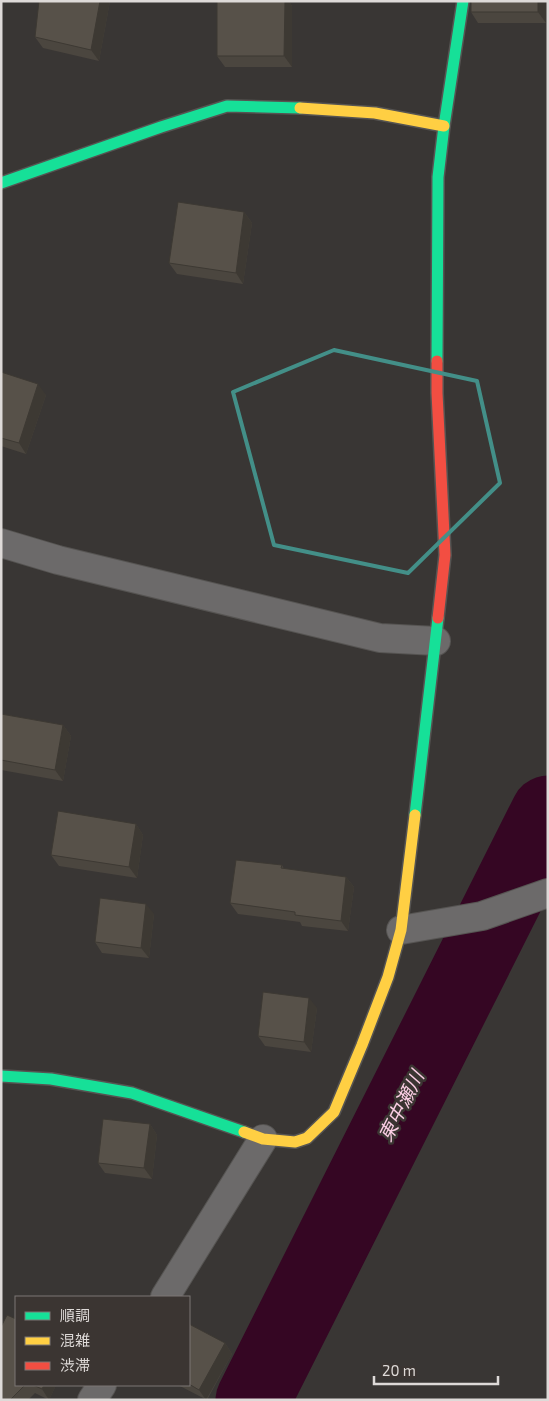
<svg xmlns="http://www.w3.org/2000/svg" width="549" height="1401" viewBox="0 0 549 1401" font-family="'Exo 2','Noto Sans JP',sans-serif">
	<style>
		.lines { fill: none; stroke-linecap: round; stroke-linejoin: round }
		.river { stroke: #350623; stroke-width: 75 }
		.street-casing { stroke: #565452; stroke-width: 30 }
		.fast-casing { stroke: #565452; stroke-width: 14 }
		.slow-casing { stroke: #565452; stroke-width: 14 }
		.jam-casing { stroke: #565452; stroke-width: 14 }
		.street { stroke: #6c6a6a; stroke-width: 28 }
		.fast { stroke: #16e098; stroke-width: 11 }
		.slow { stroke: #ffcf43; stroke-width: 11 }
		.jam { stroke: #f24e42; stroke-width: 11 }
		.wall { fill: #4b463f }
		.shaded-wall { fill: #3d3933 }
		.building { fill: #575149; stroke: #3d3933 }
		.marked { fill: none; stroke: #438f88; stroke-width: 4; stroke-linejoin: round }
		.labels { text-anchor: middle; stroke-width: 5; stroke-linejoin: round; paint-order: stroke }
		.water-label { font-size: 19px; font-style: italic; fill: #fbcee4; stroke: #3b3532 }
	</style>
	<rect width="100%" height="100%" fill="#393634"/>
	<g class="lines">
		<path class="river" d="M253,1400L548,813"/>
		<defs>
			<g id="street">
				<path d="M1,543L58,560L380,638L436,641"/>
				<path d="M401,930L482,916L548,893"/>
				<path d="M165,1297L263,1139"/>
				<path d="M92,1400L102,1385"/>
			</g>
			<g id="fast">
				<path d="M1,183L161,127L227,106L300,108"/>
				<path d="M437,361L438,177L444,126L463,1"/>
				<path d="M415,815L438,618"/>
				<path d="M1,1076L51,1079L132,1093L244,1132"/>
			</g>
			<g id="slow">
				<path d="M300,108L375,113L444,126"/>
				<path d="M244,1132L263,1139L295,1142L307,1138L334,1112L362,1045L388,977L401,930L415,815"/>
			</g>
			<path id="jam" d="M437,361V393L445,555L438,618"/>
		</defs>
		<use href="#street" class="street-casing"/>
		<use href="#fast" class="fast-casing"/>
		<use href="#slow" class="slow-casing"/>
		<use href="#jam" class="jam-casing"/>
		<use href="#street" class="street"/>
		<use href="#fast" class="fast"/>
		<use href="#slow" class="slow"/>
		<use href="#jam" class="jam"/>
	</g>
	<g class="wall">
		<path d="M110,1L99,61L43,48L35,37Z"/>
		<path d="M217,1H289L292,6V67H225L217,56Z"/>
		<path d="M471,1H546V23H478L471,12Z"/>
		<path d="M244,212L252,223L243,284L177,274L169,263Z"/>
		<path d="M1,372L46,395L26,454L1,446Z"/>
		<path d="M1,714L63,725L71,736L63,781L1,770Z"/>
		<path d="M136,824L143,835L137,878L59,866L51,855Z"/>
		<path d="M282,865L284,869L346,877L354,887L348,931L302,926L300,922L238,914L230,903Z"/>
		<path d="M154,914L149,958L102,953L95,942Z"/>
		<path d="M317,1008L311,1052L265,1046L258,1036Z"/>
		<path d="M150,1124L157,1135L152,1179L105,1173L98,1163Z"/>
		<path d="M189,1324L225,1343L232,1354L207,1400L178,1385H189Z"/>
		<path d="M16,1385H56L49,1400L35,1393L28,1400H1Z"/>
	</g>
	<g class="shaded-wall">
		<path d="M100,1H110L99,61L91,50Z"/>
		<path d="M285,1H289L292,6V67L284,56Z"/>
		<path d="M538,1H546V23L538,12Z"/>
		<path d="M244,212L252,223L243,284L236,273Z"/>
		<path d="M38,384L46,395L26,454L19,443Z"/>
		<path d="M63,725L71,736L63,781L55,770Z"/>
		<path d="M136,824L143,835L137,878L129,867Z"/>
		<path d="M346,877L354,887L348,931L341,921Z"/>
		<path d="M146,904L154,914L149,958L141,948Z"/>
		<path d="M309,998L317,1008L311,1052L304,1042Z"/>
		<path d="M150,1124L157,1135L152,1179L144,1168Z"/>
		<path d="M225,1343L232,1354L206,1400L199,1390Z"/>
		<path d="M44,1385H56L49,1400L42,1389Z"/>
	</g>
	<g class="building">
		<path d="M39,1H100L91,50L35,37Z"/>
		<path d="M217,1H285L284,56H217Z"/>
		<rect x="471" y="1" width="67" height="11"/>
		<path d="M178,202L244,212L236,273L169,263Z"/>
		<path d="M1,372L38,384L19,443L1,438Z"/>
		<path d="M1,714L63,725L55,770L1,760Z"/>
		<path d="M58,811L136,824L129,867L51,855Z"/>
		<path d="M236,860L282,865L281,868L346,877L341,921L295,915V912L230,903Z"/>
		<path d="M100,898L146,904L141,948L95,942Z"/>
		<path d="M263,992L309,998L304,1042L258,1036Z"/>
		<path d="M103,1119L150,1124L144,1168L98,1163Z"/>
		<path d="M7,1315L16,1319V1385H25L10,1400H1V1327Z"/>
		<path d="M189,1324L225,1343L199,1390L189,1384Z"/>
		<path d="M33,1385H44L42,1389Z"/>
	</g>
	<path class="marked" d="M334,350L477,381L500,483L408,573L274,545L233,392Z"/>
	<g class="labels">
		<g class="water-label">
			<text transform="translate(401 1106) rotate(-63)" y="7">東中瀬川</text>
		</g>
	</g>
	<rect width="549" height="1401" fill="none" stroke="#dedad8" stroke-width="5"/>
	<rect x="15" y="1296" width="175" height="90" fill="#3b3532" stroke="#7c7774"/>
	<rect x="25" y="1312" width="25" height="8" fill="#16e098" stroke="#7c7774"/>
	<text x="60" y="1321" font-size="15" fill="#dedad8">順調</text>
	<rect x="25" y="1337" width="25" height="8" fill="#ffcf43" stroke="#7c7774"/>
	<text x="60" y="1346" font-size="15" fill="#dedad8">混雑</text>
	<rect x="25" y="1362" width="25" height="8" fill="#f24e42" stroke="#7c7774"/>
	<text x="60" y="1371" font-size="15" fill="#dedad8">渋滞</text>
	<path d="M374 1376v8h124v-8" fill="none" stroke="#dedad8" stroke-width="2.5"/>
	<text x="382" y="1376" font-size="15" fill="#dedad8" stroke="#3b3532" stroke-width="4" paint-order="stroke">20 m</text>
</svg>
